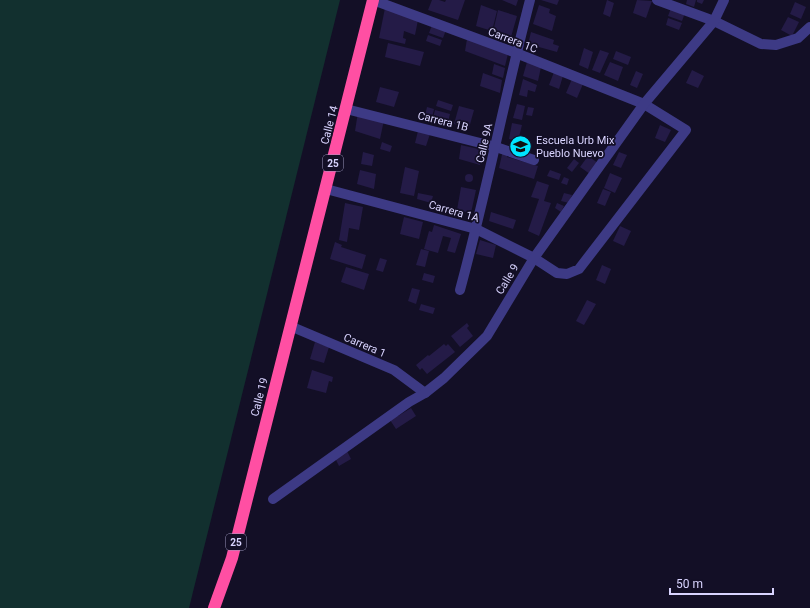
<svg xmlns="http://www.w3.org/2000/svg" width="810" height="608" viewBox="0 0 810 608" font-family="Roboto,sans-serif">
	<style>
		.green { fill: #12302f }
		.building { fill: #241b47 }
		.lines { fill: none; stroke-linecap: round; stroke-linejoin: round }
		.minor { stroke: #3d3a85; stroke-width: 10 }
		.highway { stroke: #ff4fa3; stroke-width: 12 }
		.labels { text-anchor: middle; stroke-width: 3.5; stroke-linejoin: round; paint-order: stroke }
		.shield { fill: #130f26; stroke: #9e99be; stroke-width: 1 }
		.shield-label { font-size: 10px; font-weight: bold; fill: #d9d4ff }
		.street-label { font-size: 11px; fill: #d9d4ff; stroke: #130f26 }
		.poi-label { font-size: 11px; fill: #d9d4ff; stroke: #130f26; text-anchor: start }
	</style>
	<rect width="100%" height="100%" fill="#130f26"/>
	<path class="green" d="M0,0H340L189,608H0Z"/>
	<g class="building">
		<path d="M432,0H439L445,2L446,0H465L458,20L428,10Z"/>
		<path d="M502,0H518L516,6Z"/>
		<path d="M541,0H559L557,5Z"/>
		<path d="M607,0L614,3L610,17L603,14Z"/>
		<path d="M637,0L652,1L646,18L633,13Z"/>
		<path d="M687,0H696L694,7L686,4Z"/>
		<path d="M697,0H704L702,4L697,2Z"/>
		<path d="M795,2L806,7L801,19L790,14Z"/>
		<path d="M481,5L497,11L492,31L476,26Z"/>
		<path d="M539,5L550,9L549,13L556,16L552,31L533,24Z"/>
		<path d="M385,8L418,20L415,35L404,31L403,38L406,39L405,44L379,38Z"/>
		<path d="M671,8L685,13L682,21L668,16Z"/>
		<path d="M498,10L517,16L511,37L493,32Z"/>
		<path d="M788,17L799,22L792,36L781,30Z"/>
		<path d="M668,18L682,23L679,30L666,25Z"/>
		<path d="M432,25L446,30L443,38L429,33Z"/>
		<path d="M531,32L554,40L553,44L559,46L557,52L528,44Z"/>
		<path d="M428,35L442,40L440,46L426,41Z"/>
		<path d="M467,39L508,54L505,66L465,51Z"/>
		<path d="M388,43L424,52L420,66L385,57Z"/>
		<path d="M584,48L593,52L588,69L579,65Z"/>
		<path d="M600,50L609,53L600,73L592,70Z"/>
		<path d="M616,51L631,57L628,65L613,59Z"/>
		<path d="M527,62L541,67L538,81L523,76Z"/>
		<path d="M610,62L623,67L618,81L604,75Z"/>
		<path d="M494,64L505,68L503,78L492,74Z"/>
		<path d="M692,70L704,76L698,88L686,83Z"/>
		<path d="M636,71L643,74L637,88L630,85Z"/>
		<path d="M554,72L563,76L559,89L549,85Z"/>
		<path d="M483,73L502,80L500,93L480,86Z"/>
		<path d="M523,79L537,85L535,92L528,90L527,97L519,95Z"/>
		<path d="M572,79L583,84L577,98L566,93Z"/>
		<path d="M380,87L399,92L394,107L376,102Z"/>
		<path d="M438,100L453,105L451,111L436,106Z"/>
		<path d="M517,104L525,106L522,120L513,118Z"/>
		<path d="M459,106L474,110L469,128L454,124Z"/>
		<path d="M427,107L434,109L432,118L425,116Z"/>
		<path d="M528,107L534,108L532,116L526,115Z"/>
		<path d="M435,110L450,114L448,122L433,118Z"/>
		<path d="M358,112L384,120L380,139L355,131Z"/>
		<path d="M512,123L522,125L518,141L509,139Z"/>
		<path d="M660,125L671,130L665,142L655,138Z"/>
		<path d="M418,131L430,134L426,146L415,143Z"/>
		<path d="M382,142L392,146L390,152L380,149Z"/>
		<path d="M461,145L483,150L480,165L459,159Z"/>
		<path d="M503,150L508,152L507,157L538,166L534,179L499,168Z"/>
		<path d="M363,152L374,155L372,166L361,164Z"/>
		<path d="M619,152L627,155L621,168L613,165Z"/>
		<path d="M588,156L598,163L590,174L580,167Z"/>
		<path d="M574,159L579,163L572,172L567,168Z"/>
		<path d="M405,167L419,171L414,196L400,193Z"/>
		<path d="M360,170L376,174L374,189L357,184Z"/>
		<path d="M550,170L561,174L559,180L547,176Z"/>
		<path d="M610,173L622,178L615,193L604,188Z"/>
		<circle cx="469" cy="178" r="4"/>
		<path d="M564,177L569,179L567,185L561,183Z"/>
		<path d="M537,181L549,185L544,201L551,203L539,236L528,231L539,199L531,197Z"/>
		<path d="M461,187L476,190L471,213L457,210Z"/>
		<path d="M603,189L611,192L605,206L597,203Z"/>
		<path d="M418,193L433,196L431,203L417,199Z"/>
		<path d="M564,193L572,195L569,203L561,201Z"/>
		<path d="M345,203L363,207L359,230L349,228L347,242L339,240Z"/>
		<path d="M557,203L564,206L561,212L555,208Z"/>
		<path d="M491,212L516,220L513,229L489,221Z"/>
		<path d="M404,217L423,222L419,239L400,234Z"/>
		<path d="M434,225L461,234L455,253L447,251L451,238L443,236L438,253L424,249L429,231L432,232Z"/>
		<path d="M620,226L631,231L624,246L613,241Z"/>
		<path d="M480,240L496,245L493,258L476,254Z"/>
		<path d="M335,242L342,245L341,247L366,255L362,269L330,259Z"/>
		<path d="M421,249L429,251L425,267L416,265Z"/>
		<path d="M380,258L387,260L383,272L376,270Z"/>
		<path d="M602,265L611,269L605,284L596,280Z"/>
		<path d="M346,267L369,274L364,290L341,282Z"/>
		<path d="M424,273L435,276L433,283L422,280Z"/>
		<path d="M412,288L420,290L416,304L408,301Z"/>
		<path d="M587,300L596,304L584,325L576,321Z"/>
		<path d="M421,304L435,308L433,314L419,310Z"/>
		<path d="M467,323L469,326L467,328L473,336L460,347L451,336Z"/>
		<path d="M315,342L329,347L324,363L310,359Z"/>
		<path d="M444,344L446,346L448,344L455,352L427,374L422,368L420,370L416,365L428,355L429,356Z"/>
		<path d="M312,370L333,377L332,382L329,381L326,393L307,388Z"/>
		<path d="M411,408L416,416L396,429L390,420L397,415L398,416Z"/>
		<path d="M347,451L351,459L339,466L335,458Z"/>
	</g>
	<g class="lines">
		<g class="minor">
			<path d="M657,0L714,21L761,44L776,45L798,38L810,27"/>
			<path d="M346,109L496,147L534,160"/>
			<path d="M326,189L476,229L534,258L557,273L567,274L579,269L686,130L644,104L516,53L373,0"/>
			<path d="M460,290C486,194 505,96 530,0"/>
			<path d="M290,326L394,370L425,393"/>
			<path d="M273,499L409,402L425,393L444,378L487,336L534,258L644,104L714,21L724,0"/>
		</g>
		<path class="highway" d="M214,608L232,558L373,0"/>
	</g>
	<defs>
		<symbol id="school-disc" viewBox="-11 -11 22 22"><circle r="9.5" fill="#00e5ff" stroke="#130f26"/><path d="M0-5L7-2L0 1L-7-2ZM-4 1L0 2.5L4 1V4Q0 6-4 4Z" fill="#111"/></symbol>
	</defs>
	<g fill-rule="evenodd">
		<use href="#school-disc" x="508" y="134" width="25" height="25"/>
	</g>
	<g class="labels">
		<g class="shield">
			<rect x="323" y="155" width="20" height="16" rx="3"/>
			<rect x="226" y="534" width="20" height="16" rx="3"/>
		</g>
		<g class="shield-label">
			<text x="333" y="167">25</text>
			<text x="236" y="546">25</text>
		</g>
		<g class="street-label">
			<text transform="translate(513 40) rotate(21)" y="4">Carrera 1C</text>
			<text transform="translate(443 121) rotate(14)" y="4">Carrera 1B</text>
			<text transform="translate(329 125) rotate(-76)" y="4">Calle 14</text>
			<text transform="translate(484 143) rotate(-77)" y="4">Calle 9A</text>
			<text transform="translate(454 211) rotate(16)" y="4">Carrera 1A</text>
			<text transform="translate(507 279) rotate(-59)" y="4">Calle 9</text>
			<text transform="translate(365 345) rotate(23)" y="4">Carrera 1</text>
			<text transform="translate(259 397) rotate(-76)" y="4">Calle 19</text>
		</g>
		<g class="poi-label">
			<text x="536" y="144">Escuela Urb Mix<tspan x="536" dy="13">Pueblo Nuevo</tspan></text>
		</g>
	</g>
	<path d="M670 588v6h103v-6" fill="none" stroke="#d9d4ff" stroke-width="2"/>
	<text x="676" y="588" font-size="12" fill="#d9d4ff" stroke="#130f26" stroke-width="3" paint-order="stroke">50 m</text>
</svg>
